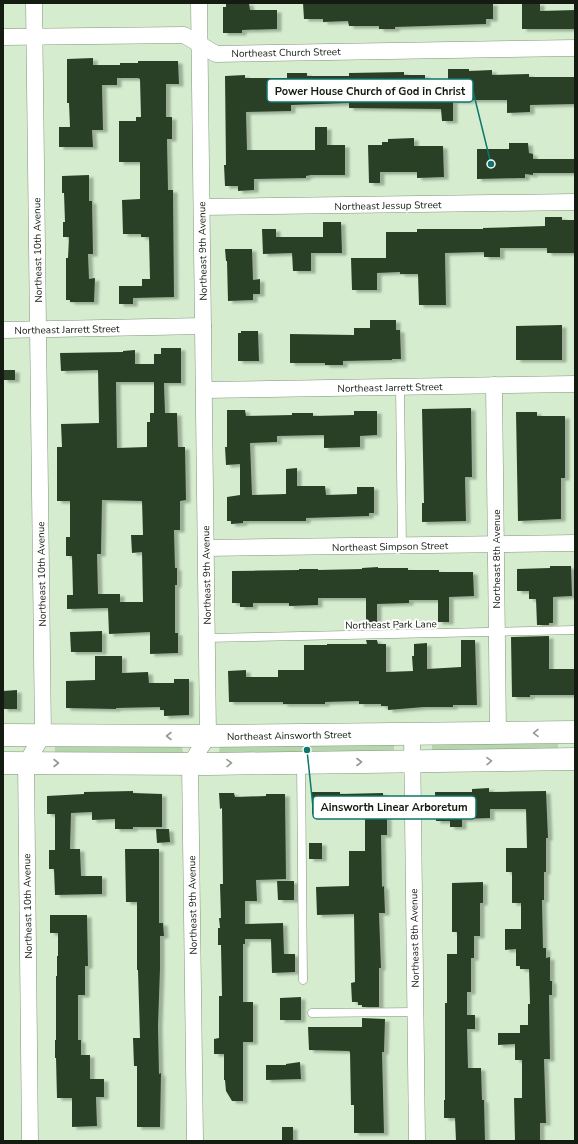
<svg xmlns="http://www.w3.org/2000/svg" width="578" height="1144" viewBox="0 0 578 1144" font-family="'Nunito Sans',sans-serif">
	<style>
		.green { fill: #b5d5ac }
		.building { fill: #2c3f26; fill-rule: evenodd; filter: url(#shadow) }
		.lines { fill: none; stroke-linecap: round; stroke-linejoin: round }
		.lane-casing { stroke: #80967a; stroke-width: 9 }
		.street-casing { stroke: #80967a; stroke-width: 17 }
		.secondary-casing { stroke: #80967a; stroke-width: 23 }
		.lane { stroke: #fff; stroke-width: 8 }
		.street { stroke: #fff; stroke-width: 16 }
		.secondary { stroke: #fff; stroke-width: 22 }
		.oneway { stroke: #959994 }
		.labels { text-anchor: middle; stroke-width: 4; stroke-linejoin: round; paint-order: stroke }
		.street-label { font-size: 10px; fill: #141c12; stroke: #fff }
		.leader { fill: none; stroke: #0f766e; stroke-width: 1.5 }
		.callout-dot { fill: #0f766e; stroke: #fff; stroke-width: 1.5 }
		.callout { fill: #fff; stroke: #0f766e; stroke-width: 1.5 }
		.callout-label { font-size: 11px; text-anchor: middle; font-weight: bold; fill: #141c12 }
	</style>
	<defs>
		<filter id="shadow"><feDropShadow dx="4.5" dy="2.5" stdDeviation="1" flood-color="#0004"/></filter>
	</defs>
	<rect width="100%" height="100%" fill="#d5edce"/>
	<g class="green">
		<path d="M550,739L558,744V750L432,751V744Z"/>
		<path d="M222,743H394V752L221,756C218,751 219,748 222,743Z"/>
		<path d="M57,744H181L183,752L179,756L57,755C54,751 54,748 57,744Z"/>
	</g>
	<g class="building">
		<path d="M226,3H249L250,10H277V29L242,30V33H223V7H226Z"/>
		<path d="M303,3H493V19H486V24L395,27V29H379V26H349L348,21L323,22V19H304Z"/>
		<path d="M522,3H540V11L575,10V29H522Z"/>
		<path d="M93,58V65H120V63H138V61H178L179,84H166V117H172V139H167L168,190H173L174,297L133,298V304H119V286H142V279H150L149,237H141V234H123L122,200L140,199V162H119V121H136V117H141L140,79L138,78H117V85H102L103,130H92L93,147H59V127H70L69,103H67V59Z"/>
		<path d="M448,69H469V71L492,70V75L529,74V77H575V104L530,105V112L507,113V100H469V101H453V121H442L441,109L349,108V103L291,105V111L246,112L247,150H315V127H327V145H345V175H311L306,176V178L254,179V190L238,191V186H225L224,165H226L225,76L245,75V78H287V73H307V76H349V73L404,72V75H425V80H448Z"/>
		<path d="M414,138V146H443L444,177L417,178V172H380V183H369L368,145H382V142H388V139Z"/>
		<path d="M509,143H528L529,153L533,154V159H575V173H533V175L525,174V178L477,179V149H509Z"/>
		<path d="M89,175V201H92L93,254H88L89,279L95,278L94,302H70V300H66V258H68L69,237H63V222H65L64,193H62V176Z"/>
		<path d="M545,217H562V220H575V253H547V248H500V257H484V252L445,253L446,305H419L418,274H400V272L377,273V290H352L351,258H386V232H417V229H483V228L545,226Z"/>
		<path d="M323,222H341L342,253H311V271H293L292,253L263,254L262,229H276V237H323Z"/>
		<path d="M225,249H252L253,280L260,279V294H253V300L228,301L227,261H226Z"/>
		<path d="M370,320H396V330H400L401,359H392V360L343,361V365H325V363H290V334L354,335V328H370Z"/>
		<path d="M562,325V360H516V326Z"/>
		<path d="M241,331H258L259,361H238V333H241Z"/>
		<path d="M161,348H181V383H164L165,413H177L178,447H185L186,500L180,501V530H174L175,568H177V585H175V633H178V653L150,654V632L109,634L108,608L67,609V595H73L72,556H66V537H70V501H57V447H62L61,424L99,423L98,370L61,371L60,353L123,352V351L135,350V364H154V354H161ZM116,382H154V413H150V422H147V447L117,448ZM102,500L142,501L143,535H131L132,553L142,552L143,602H120V594H98L97,554H101Z"/>
		<rect x="3" y="370" width="12" height="10"/>
		<path d="M471,408L472,477H465L466,521L422,522V503H424L422,409Z"/>
		<path d="M227,410H245L246,416L292,415V413H313V416L354,415V411H377V435L360,436V447L324,448V435L277,436V442L250,443L252,495L286,494V469L297,468V486H325L326,495L357,494V487H374V513H369V516L306,518V521H243V523L231,524V521H227V497L240,495V464L226,465L225,447H227Z"/>
		<path d="M516,412H537V416H565V478H561V519L518,521Z"/>
		<path d="M550,566H571L572,596L553,597V623H549V625H537L536,599H529V591H517V569L550,568Z"/>
		<path d="M378,567V568H408V570H439V572H473L474,596L449,597V622H438V600H409V603L377,604V629H366V598H318V605L289,606V603H253V607H240V603H232V571L299,570V569H318V570L362,569V568Z"/>
		<path d="M102,631V652H71L70,632Z"/>
		<path d="M549,636V669H575V695H530V697H512L511,637Z"/>
		<path d="M366,640H377L378,644H386V672L413,671L412,656H414V644L427,643V669L461,667V640H475L477,705H453V707H424L388,710V706H381V704H359V701L325,702V704H283V702H229L228,671L246,670V677H278V670H304V645H327V644H367Z"/>
		<path d="M95,656H122V673L148,672L149,683H174V679H189V715L164,716V710H160V707L116,708V709L66,708V681L95,680Z"/>
		<path d="M17,690V709H3V691Z"/>
		<path d="M489,788V792L546,791L548,838H546V872H544V900H542L543,948H546V958L550,957V981H552V995H549L550,1059H544L546,1123H540V1141H515L514,1098H522V1060H515V1044L498,1045V1033H520V1025H528V1004H530L529,969H520V966H516V949L505,950V929H521V903H512V872H506V848H527L526,809H490V818L462,819V827H450V821H436L435,792H472V789Z"/>
		<path d="M133,791V793L162,794V827H133V829H115V819L92,820V812L71,813L70,849H80L81,876H102V894L55,895L54,869H49V850H55V814H47V796L84,794V792Z"/>
		<path d="M312,792H340V794L383,793L384,817H387V835H381L382,887L384,886L385,913H379L381,968H379V1007H362V1005H358V1002H352L351,983L355,982L354,914L317,915L316,887L349,886V851H365V811H340V814H312Z"/>
		<path d="M219,793H234L235,797L266,796V794H285L286,879L256,880L257,901H245V924L283,923L284,954H295V972L272,973L271,939H245V944H243V1002H253V1042H243V1101H232L226,1091L225,1080H224V1054H214V1039L219,1038V996H222L221,945H218V928H220L219,918H221L220,884H223L222,808L220,809Z"/>
		<path d="M156,829H169L170,842L157,843Z"/>
		<rect x="309" y="843" width="13" height="16"/>
		<path d="M125,849H159V923H163L164,936H160V969L158,1026L159,1074L161,1073L160,1127H137V1066H134L133,1038H140L138,970H137V902H126Z"/>
		<path d="M277,881H294V900H278Z"/>
		<path d="M483,882V903H480V936H474V958H471V992H467V1015H475V1029H467L468,1068H481L482,1100H484L485,1141H456L455,1118H444V1100H445V1003H447V954H457V932H452V883Z"/>
		<path d="M50,915H87L88,966H85V995H78V1040H81V1055H90V1079H104V1097H96L97,1126L72,1127V1098H57L56,1058H55V1040H56V976H57V956H58V933H50Z"/>
		<path d="M301,997V1020H280V998Z"/>
		<path d="M362,1018L385,1019L384,1052H382L384,1133H354V1105H351L350,1052L349,1051L309,1050L308,1027H362Z"/>
		<path d="M300,1062L301,1079L266,1080V1065H286V1064Z"/>
		<rect x="282" y="1127" width="11" height="14"/>
	</g>
	<g class="lines">
		<defs>
			<g id="lane">
				<path d="M400,387L402,546"/>
				<path d="M207,638L575,630"/>
				<path d="M301,763L303,980"/>
				<path d="M312,1013L415,1012"/>
			</g>
			<g id="street">
				<path d="M3,37L184,35L216,54L575,48"/>
				<path d="M202,207L575,202"/>
				<path d="M3,330L203,326"/>
				<path d="M494,385L498,733"/>
				<path d="M204,390L575,384"/>
				<path d="M206,548L575,543"/>
				<path d="M412,734L417,1141"/>
				<path d="M30,1141L26,763L43,735L34,3"/>
				<path d="M195,1141L190,764L208,736L199,3"/>
			</g>
			<g id="secondary">
				<path d="M3,735L208,736L575,732"/>
				<path d="M3,763L209,764L575,759"/>
			</g>
		</defs>
		<use href="#lane" class="lane-casing"/>
		<use href="#street" class="street-casing"/>
		<use href="#secondary" class="secondary-casing"/>
		<use href="#lane" class="lane"/>
		<use href="#street" class="street"/>
		<use href="#secondary" class="secondary"/>
	</g>
	<defs><path id="oneway-chevron" d="M-2-3.5L2.5 0L-2 3.5" fill="none" stroke-width="1.6" stroke-linecap="round" stroke-linejoin="round"/></defs>
	<g class="oneway">
		<use href="#oneway-chevron" transform="translate(536 733) rotate(179)"/>
		<use href="#oneway-chevron" transform="translate(169 736) rotate(-180)"/>
		<use href="#oneway-chevron" transform="translate(489 761) rotate(-1)"/>
		<use href="#oneway-chevron" transform="translate(359 762)"/>
		<use href="#oneway-chevron" transform="translate(56 763)"/>
		<use href="#oneway-chevron" transform="translate(229 763) rotate(-1)"/>
	</g>
	<g class="labels">
		<g class="street-label">
			<text transform="translate(286 52) rotate(-1)" y="4">Northeast Church Street</text>
			<text transform="translate(388 205) rotate(-1)" y="4">Northeast Jessup Street</text>
			<text transform="translate(37 250) rotate(-91)" y="4">Northeast 10th Avenue</text>
			<text transform="translate(202 251) rotate(-91)" y="4">Northeast 9th Avenue</text>
			<text transform="translate(67 329) rotate(-1)" y="4">Northeast Jarrett Street</text>
			<text transform="translate(390 387) rotate(-1)" y="4">Northeast Jarrett Street</text>
			<text transform="translate(390 546) rotate(-1)" y="4">Northeast Simpson Street</text>
			<text transform="translate(496 559) rotate(-90)" y="4">Northeast 8th Avenue</text>
			<text transform="translate(41 574) rotate(-91)" y="4">Northeast 10th Avenue</text>
			<text transform="translate(206 575) rotate(-91)" y="4">Northeast 9th Avenue</text>
			<text transform="translate(391 624) rotate(-1)" y="4">Northeast Park Lane</text>
			<text transform="translate(289 735) rotate(-1)" y="4">Northeast Ainsworth Street</text>
			<text transform="translate(192 905) rotate(-91)" y="4">Northeast 9th Avenue</text>
			<text transform="translate(27 906) rotate(-91)" y="4">Northeast 10th Avenue</text>
			<text transform="translate(414 938) rotate(-91)" y="4">Northeast 8th Avenue</text>
		</g>
	</g>
	<path class="leader" d="M491 164L473 91M307 750L313 807"/>
	<g class="callout-dot">
		<circle cx="491" cy="164" r="4"/>
		<circle cx="307" cy="750" r="4"/>
	</g>
	<g class="callout">
		<rect x="267" y="79" width="206" height="23" rx="4"/>
		<rect x="313" y="796" width="163" height="23" rx="4"/>
	</g>
	<g class="callout-label">
		<text x="370" y="95">Power House Church of God in Christ</text>
		<text x="394" y="811">Ainsworth Linear Arboretum</text>
	</g>
	<rect width="578" height="1144" fill="none" stroke="#141c12" stroke-width="8"/>
</svg>
